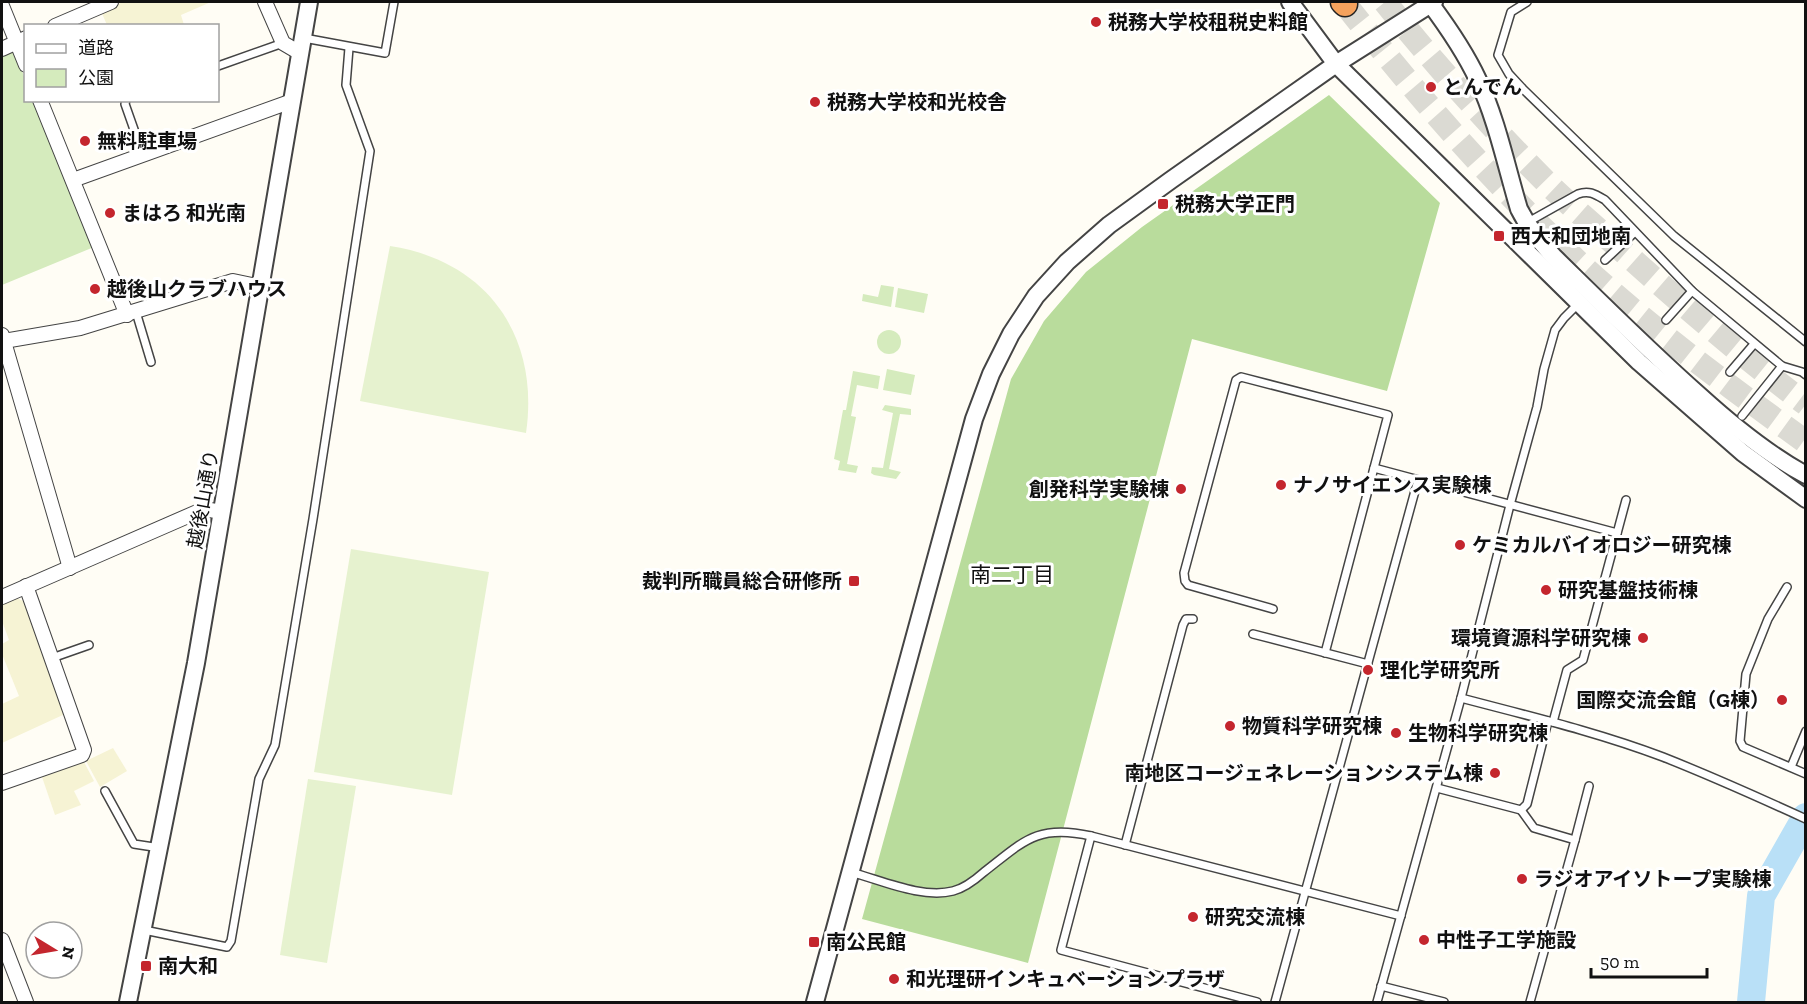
<svg xmlns="http://www.w3.org/2000/svg" width="1807" height="1004" viewBox="0 0 1807 1004" font-family="'Zilla Slab','Noto Sans JP',serif">
	<style>
		.farmland { fill: #f6f3d4 }
		.green { fill: #d5ebbd }
		.forest { fill: #b9dc9c }
		.pitch { fill: #e6f2cf }
		.lines { fill: none; stroke-linecap: round; stroke-linejoin: round }
		.river { stroke: #b9e0f7; stroke-width: 28 }
		.motorway-tunnel { stroke: #dbdad3; stroke-width: 24; stroke-dasharray: 24 12; stroke-linecap: butt }
		.service-casing { stroke: #444; stroke-width: 10 }
		.minor-casing { stroke: #444; stroke-width: 16 }
		.tertiary-casing { stroke: #444; stroke-width: 20 }
		.motorway-casing { stroke: #222; stroke-width: 27 }
		.service { stroke: #fff; stroke-width: 7 }
		.minor { stroke: #fff; stroke-width: 14 }
		.tertiary { stroke: #fff; stroke-width: 16 }
		.motorway { stroke: #f5a25d; stroke-width: 24 }
		.poi-dot { fill: #c4262e; stroke: #fff; stroke-width: 2 }
		.labels { text-anchor: middle; stroke-width: 6; stroke-linejoin: round; paint-order: stroke }
		.poi-label { font-size: 20px; font-weight: bold; fill: #111; stroke: #fff; text-anchor: start }
		.street-label { font-size: 20px; fill: #111; stroke: #fff }
		.neighbourhood-label { font-size: 21px; fill: #111; stroke: #fff }
	</style>
	<rect width="100%" height="100%" fill="#fffdf5"/>
	<g class="farmland">
		<path d="M123,2H211L181,15L184,25H107L101,11Z"/>
		<path d="M15,597L25,602L65,714L2,743V704L19,696L2,654V644L9,640L2,621V603Z"/>
		<path d="M113,748L127,771L100,787L86,761Z"/>
		<path d="M84,762L94,781L74,791L81,805L55,815L42,777Z"/>
	</g>
	<g class="green">
		<path d="M10,51L15,53L25,79L26,100L34,101L94,247L2,285V55Z"/>
		<path d="M881,285L894,287L891,307L862,301L863,294L878,297Z"/>
		<path d="M898,288L928,294L924,313L895,307Z"/>
		<circle cx="889" cy="342" r="12"/>
		<path d="M887,369L915,375L911,395L883,390Z"/>
		<path d="M853,371L880,376L878,389L857,385L851,416L856,417L847,464L858,466L856,473L838,470L840,461L834,459L843,410H846Z"/>
		<path d="M885,405L911,409V415L900,414L889,469L901,472L896,479L874,475L871,473L872,467L883,468L893,413L882,410Z"/>
	</g>
	<path class="forest" d="M1329,95L1440,203L1387,391L1192,339L1028,963L862,919L1011,379L1044,321L1086,272L1142,227Z"/>
	<g class="pitch">
		<path d="M390,246C488,261 540,337 526,433L360,401Z"/>
		<path d="M351,549L489,572L452,795L314,772Z"/>
		<path d="M308,779L356,786L327,963L280,955Z"/>
	</g>
	<g class="lines">
		<path class="river" d="M1751,1002L1761,896L1806,817"/>
		<g class="motorway-tunnel">
			<path d="M1385,2C1436,66 1491,127 1549,185C1576,211 1606,236 1634,261C1689,310 1746,359 1806,404"/>
			<path d="M1345,4C1425,105 1510,203 1607,288C1670,343 1738,393 1806,442"/>
		</g>
		<defs>
			<g id="service">
				<path d="M1527,2L1511,12L1498,55L1509,74L1523,89L1674,236L1806,342"/>
				<path d="M304,38L385,53L394,2"/>
				<path d="M218,66L283,43"/>
				<path d="M126,100L125,104L143,155"/>
				<path d="M1528,222L1578,194C1589,190 1595,194 1605,200L1692,291L1782,366L1802,372L1806,375"/>
				<path d="M1605,260L1635,232"/>
				<path d="M136,312L151,362"/>
				<path d="M1666,320L1692,291"/>
				<path d="M1730,372L1754,344"/>
				<path d="M1742,416L1782,366"/>
				<path d="M1374,468L1617,533"/>
				<path d="M1787,587L1768,619L1746,674L1740,741L1743,747L1806,774"/>
				<path d="M1273,609L1188,585L1185,581L1184,573L1236,380L1241,377L1388,415L1325,653"/>
				<path d="M1253,634L1368,664"/>
				<path d="M52,658L89,645"/>
				<path d="M1461,698C1529,716 1597,732 1663,757C1711,776 1758,797 1806,819"/>
				<path d="M1553,722L1567,670L1583,660L1626,500"/>
				<path d="M1791,767L1806,731"/>
				<path d="M1437,788L1521,810L1527,804L1548,721"/>
				<path d="M105,791L134,844L160,848"/>
				<path d="M1521,810L1534,828L1575,840L1589,786"/>
				<path d="M1125,845L1183,625L1186,619H1193"/>
				<path d="M850,872C881,880 922,899 953,891C965,888 975,880 984,872C1024,841 1037,824 1091,836"/>
				<path d="M144,930L227,947L231,941L259,779L275,745L313,519L370,151L346,85L349,48"/>
				<path d="M1381,986L1444,1002"/>
				<path d="M1257,1002L1061,950L1091,836L1401,916"/>
				<path d="M1275,1002L1418,480"/>
				<path d="M1377,1002L1461,698L1510,505L1537,407L1544,369L1555,330L1564,318L1579,303"/>
				<path d="M1530,1002L1575,840"/>
			</g>
			<g id="minor">
				<path d="M265,2L283,43L300,53"/>
				<path d="M2,6L26,65"/>
				<path d="M55,26L111,2"/>
				<path d="M2,49L26,38"/>
				<path d="M40,100L127,315"/>
				<path d="M73,180L292,101"/>
				<path d="M2,335L70,568"/>
				<path d="M4,341L80,328L233,281L261,287"/>
				<path d="M2,597L204,509L222,512"/>
				<path d="M2,783L82,755L84,750L26,586"/>
				<path d="M2,940L26,1002"/>
			</g>
			<g id="tertiary">
				<path d="M1290,2L1336,64L1639,362L1743,453L1806,499"/>
				<path d="M1429,2C1447,26 1465,52 1478,80C1496,117 1507,169 1519,209C1528,227 1540,242 1554,257C1602,304 1649,351 1700,396C1732,425 1767,454 1806,475"/>
				<path d="M128,1002L196,663L309,2"/>
				<path d="M815,1002L974,419L991,374L1011,334L1036,296L1067,262L1109,225L1171,180L1336,64L1434,2"/>
			</g>
			<path id="motorway" d="M1343,2L1345,4"/>
		</defs>
		<use href="#service" class="service-casing"/>
		<use href="#minor" class="minor-casing"/>
		<use href="#tertiary" class="tertiary-casing"/>
		<use href="#motorway" class="motorway-casing"/>
		<use href="#service" class="service"/>
		<use href="#minor" class="minor"/>
		<use href="#tertiary" class="tertiary"/>
		<use href="#motorway" class="motorway"/>
	</g>
	<g class="poi-dot">
		<circle cx="1096" cy="22" r="6"/>
		<circle cx="1431" cy="87" r="6"/>
		<circle cx="815" cy="102" r="6"/>
		<circle cx="85" cy="141" r="6"/>
		<rect x="1157" y="198" width="12" height="12" rx="3"/>
		<circle cx="110" cy="213" r="6"/>
		<rect x="1493" y="230" width="12" height="12" rx="3"/>
		<circle cx="95" cy="289" r="6"/>
		<circle cx="1281" cy="485" r="6"/>
		<circle cx="1181" cy="489" r="6"/>
		<circle cx="1460" cy="545" r="6"/>
		<rect x="848" y="575" width="12" height="12" rx="3"/>
		<circle cx="1546" cy="590" r="6"/>
		<circle cx="1643" cy="638" r="6"/>
		<circle cx="1368" cy="670" r="6"/>
		<circle cx="1782" cy="700" r="6"/>
		<circle cx="1230" cy="726" r="6"/>
		<circle cx="1396" cy="733" r="6"/>
		<circle cx="1495" cy="773" r="6"/>
		<circle cx="1522" cy="879" r="6"/>
		<circle cx="1193" cy="917" r="6"/>
		<circle cx="1424" cy="940" r="6"/>
		<rect x="808" y="936" width="12" height="12" rx="3"/>
		<rect x="140" y="960" width="12" height="12" rx="3"/>
		<circle cx="894" cy="979" r="6"/>
	</g>
	<g class="labels">
		<g class="poi-label">
			<text x="1108" y="29">税務大学校租税史料館</text>
			<text x="1443" y="94">とんでん</text>
			<text x="827" y="109">税務大学校和光校舎</text>
			<text x="97" y="148">無料駐車場</text>
			<text x="1175" y="211">税務大学正門</text>
			<text x="122" y="220">まはろ 和光南</text>
			<text x="1511" y="243">西大和団地南</text>
			<text x="107" y="296">越後山クラブハウス</text>
			<text x="1293" y="492">ナノサイエンス実験棟</text>
			<text x="1169" y="496" text-anchor="end">創発科学実験棟</text>
			<text x="1472" y="552">ケミカルバイオロジー研究棟</text>
			<text x="842" y="588" text-anchor="end">裁判所職員総合研修所</text>
			<text x="1558" y="597">研究基盤技術棟</text>
			<text x="1631" y="645" text-anchor="end">環境資源科学研究棟</text>
			<text x="1380" y="677">理化学研究所</text>
			<text x="1770" y="707" text-anchor="end">国際交流会館（G棟）</text>
			<text x="1242" y="733">物質科学研究棟</text>
			<text x="1408" y="740">生物科学研究棟</text>
			<text x="1483" y="780" text-anchor="end">南地区コージェネレーションシステム棟</text>
			<text x="1534" y="886">ラジオアイソトープ実験棟</text>
			<text x="1205" y="924">研究交流棟</text>
			<text x="1436" y="947">中性子工学施設</text>
			<text x="826" y="949">南公民館</text>
			<text x="158" y="973">南大和</text>
			<text x="906" y="986">和光理研インキュベーションプラザ</text>
		</g>
		<g class="street-label">
			<text transform="translate(203 499) rotate(-80)" y="7">越後山通り</text>
		</g>
		<g class="neighbourhood-label">
			<text x="1012" y="582">南二丁目</text>
		</g>
	</g>
	<rect width="1807" height="1004" fill="none" stroke="#111111" stroke-width="6"/>
	<rect x="24" y="24" width="195" height="78" fill="#ffffff" stroke="#a0a0a0" stroke-width="1.5"/>
	<rect x="36" y="44" width="30" height="9" fill="#ffffff" stroke="#a0a0a0" stroke-width="1.5"/>
	<text x="78" y="54" font-size="18" fill="#111111">道路</text>
	<rect x="36" y="69" width="30" height="18" fill="#d5ebbd" stroke="#a0a0a0" stroke-width="1.5"/>
	<text x="78" y="84" font-size="18" fill="#111111">公園</text>
	<g transform="translate(54 950) rotate(101)"><circle r="28" fill="#ffffff" stroke="#a0a0a0" stroke-width="1.5"/>
	<path d="M0-4.5L10 22L0 15L-10 22Z" fill="#c4262e"/>
	<text y="-9" font-size="16" font-weight="bold" text-anchor="middle" fill="#111111">N</text>
	</g>
	<path d="M1591 968v9h116v-9" fill="none" stroke="#111111" stroke-width="3"/>
	<text x="1600" y="968" font-size="18" fill="#111111" stroke="#ffffff" stroke-width="4.5" paint-order="stroke">50 m</text>
</svg>
